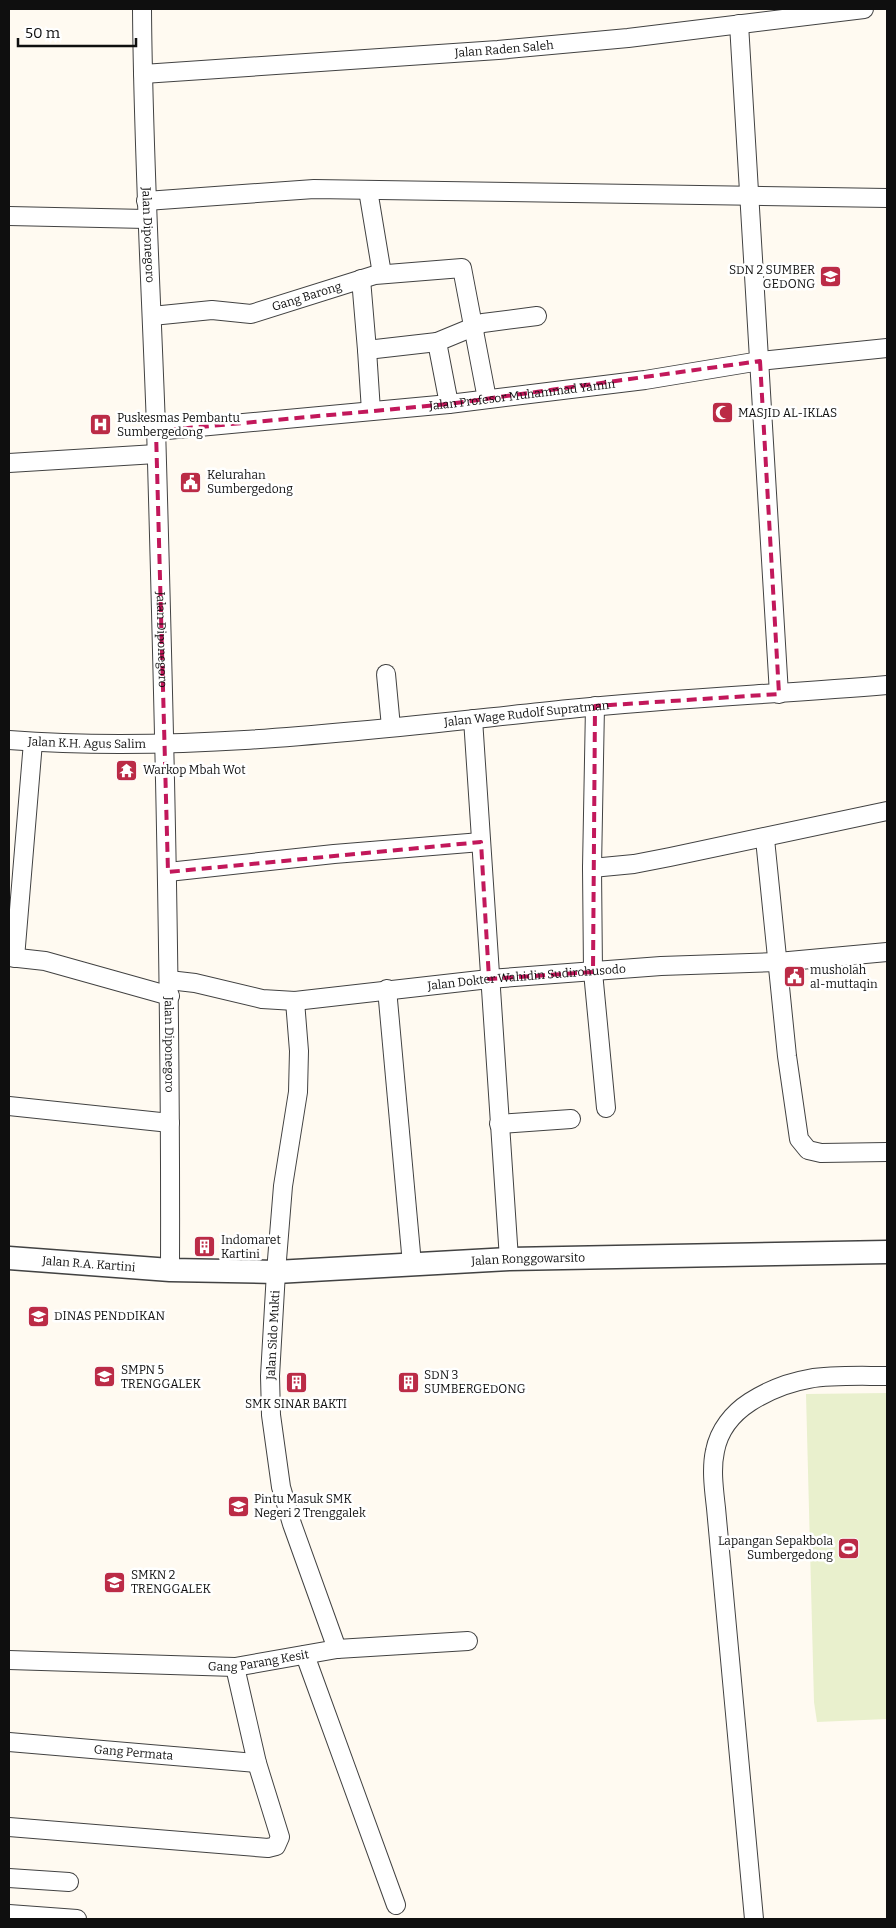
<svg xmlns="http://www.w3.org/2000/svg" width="896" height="1928" viewBox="0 0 896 1928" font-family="Bitter,serif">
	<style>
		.pitch { fill: #e9f0cd }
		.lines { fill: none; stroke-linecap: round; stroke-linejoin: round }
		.minor-casing { stroke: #424242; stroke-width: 20 }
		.tertiary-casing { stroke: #424242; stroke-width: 25 }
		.minor { stroke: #fff; stroke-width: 18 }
		.tertiary { stroke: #fff; stroke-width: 22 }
		.marked { fill: none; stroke: #c2185b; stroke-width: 4; stroke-dasharray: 10 6; stroke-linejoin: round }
		.labels { text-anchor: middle; stroke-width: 5; stroke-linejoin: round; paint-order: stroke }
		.street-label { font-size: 12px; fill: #0f0f0f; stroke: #fff }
		.poi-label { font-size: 12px; fill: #0f0f0f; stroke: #fff; text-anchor: start }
	</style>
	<rect width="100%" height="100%" fill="#fffaf1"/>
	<path class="pitch" d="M887,1393V1719L817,1722L814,1702L806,1394Z"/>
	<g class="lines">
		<defs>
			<g id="minor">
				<path id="s1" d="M142,9C143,148 151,288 156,427C164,708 171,989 170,1270"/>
				<path d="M739,24L779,694"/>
				<path id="s2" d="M143,74L498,50L628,38L864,9"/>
				<path d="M368,190L382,274"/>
				<path d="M146,201L314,189L887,198"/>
				<path d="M9,216L146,219"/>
				<path d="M361,279L367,350L437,342"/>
				<path id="s3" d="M152,316L212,310L251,314L375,275L462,268L487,399"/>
				<path d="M367,350L371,411"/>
				<path d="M449,404L437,342L483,323L537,316"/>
				<path id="s4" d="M156,431L449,404L645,380L760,361L887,348"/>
				<path d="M9,463L156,454"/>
				<path d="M386,674L391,727"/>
				<path d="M595,706L592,868L593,972L606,1108"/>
				<path d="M473,719L509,1259"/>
				<path id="s5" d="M9,740C196,754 384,728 569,709C675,698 781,694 887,685"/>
				<path d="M765,839L787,1056L799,1139L808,1150L821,1153L887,1152"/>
				<path d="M592,868L634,864L670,857L887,811"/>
				<path d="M168,872L334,854L481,842"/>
				<path d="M9,957L45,961L170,996"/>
				<path d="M15,958L33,742"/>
				<path id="s6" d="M169,980L195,983L262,999L295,1001L489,979L661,966L778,962L887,952"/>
				<path d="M387,989L412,1264"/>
				<path d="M295,1001L299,1051L298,1092L283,1186L276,1272L270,1376L271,1415L281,1487L292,1524L337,1649"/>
				<path d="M9,1106L170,1123"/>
				<path d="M499,1124L571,1119"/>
				<path d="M305,1655L396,1905"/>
				<path id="s7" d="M9,1660L235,1667L337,1649L468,1641"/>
				<path id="s8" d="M9,1742L257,1763"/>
				<path d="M9,1827L268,1848L276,1846L280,1837L257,1763L235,1667"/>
				<path d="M9,1878L69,1882"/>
				<path d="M9,1914L77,1919"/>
				<path d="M754,1919L716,1508C714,1490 711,1469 715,1451C719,1430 733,1413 750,1402C797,1372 834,1376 887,1376"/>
			</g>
			<g id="tertiary">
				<path id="s9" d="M9,1258L170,1270L276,1272L509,1259L887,1252"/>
			</g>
		</defs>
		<use href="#minor" class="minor-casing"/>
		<use href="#tertiary" class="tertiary-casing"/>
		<use href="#minor" class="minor"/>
		<use href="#tertiary" class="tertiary"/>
	</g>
	<path class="marked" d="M760,361L779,694L595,706L593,972L489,979L481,842L168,872L156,431L449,404Z"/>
	<defs>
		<symbol id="school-square" viewBox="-11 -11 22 22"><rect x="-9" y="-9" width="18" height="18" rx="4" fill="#bb2b46" stroke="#fff"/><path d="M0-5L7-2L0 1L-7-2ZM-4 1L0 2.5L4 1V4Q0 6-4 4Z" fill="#fff"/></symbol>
		<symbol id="mosque-square" viewBox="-11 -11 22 22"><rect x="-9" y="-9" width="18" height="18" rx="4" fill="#bb2b46" stroke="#fff"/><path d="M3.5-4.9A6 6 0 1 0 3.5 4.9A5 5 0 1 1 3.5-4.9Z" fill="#fff"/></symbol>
		<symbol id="hospital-square" viewBox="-11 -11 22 22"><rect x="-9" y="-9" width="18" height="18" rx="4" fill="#bb2b46" stroke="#fff"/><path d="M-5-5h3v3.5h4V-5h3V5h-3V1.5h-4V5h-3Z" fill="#fff"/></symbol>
		<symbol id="civic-square" viewBox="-11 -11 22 22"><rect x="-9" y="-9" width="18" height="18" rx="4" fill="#bb2b46" stroke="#fff"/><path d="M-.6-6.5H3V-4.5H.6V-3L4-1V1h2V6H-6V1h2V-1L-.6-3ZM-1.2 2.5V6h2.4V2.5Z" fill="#fff"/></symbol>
		<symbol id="temple-square" viewBox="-11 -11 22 22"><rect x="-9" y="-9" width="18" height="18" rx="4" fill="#bb2b46" stroke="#fff"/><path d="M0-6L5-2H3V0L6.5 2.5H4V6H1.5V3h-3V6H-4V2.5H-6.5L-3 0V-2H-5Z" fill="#fff"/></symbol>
		<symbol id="building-square" viewBox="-11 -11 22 22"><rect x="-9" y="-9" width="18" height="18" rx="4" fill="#bb2b46" stroke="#fff"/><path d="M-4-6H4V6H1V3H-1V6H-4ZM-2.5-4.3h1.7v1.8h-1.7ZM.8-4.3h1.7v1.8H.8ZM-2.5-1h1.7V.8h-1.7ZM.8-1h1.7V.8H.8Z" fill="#fff"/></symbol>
		<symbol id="stadium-square" viewBox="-11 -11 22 22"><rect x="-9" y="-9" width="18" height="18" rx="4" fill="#bb2b46" stroke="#fff"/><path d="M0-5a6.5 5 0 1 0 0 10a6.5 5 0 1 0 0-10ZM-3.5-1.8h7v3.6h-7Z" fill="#fff"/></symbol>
	</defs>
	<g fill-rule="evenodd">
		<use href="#school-square" x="818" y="264" width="25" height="25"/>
		<use href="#mosque-square" x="710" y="400" width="25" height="25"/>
		<use href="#hospital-square" x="88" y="412" width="25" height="25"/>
		<use href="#civic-square" x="178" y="470" width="25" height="25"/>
		<use href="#temple-square" x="114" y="758" width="25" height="25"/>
		<use href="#civic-square" x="782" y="964" width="25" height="25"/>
		<use href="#building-square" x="192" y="1234" width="25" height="25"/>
		<use href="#school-square" x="26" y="1304" width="25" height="25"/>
		<use href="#school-square" x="92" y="1364" width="25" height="25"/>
		<use href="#building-square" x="396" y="1370" width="25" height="25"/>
		<use href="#building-square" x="284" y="1370" width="25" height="25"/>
		<use href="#school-square" x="226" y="1494" width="25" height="25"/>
		<use href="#stadium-square" x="836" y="1536" width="25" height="25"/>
		<use href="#school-square" x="102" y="1570" width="25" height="25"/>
	</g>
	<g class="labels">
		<g class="street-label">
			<text dy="4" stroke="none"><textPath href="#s2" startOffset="362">Jalan Raden Saleh</textPath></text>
			<text dy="4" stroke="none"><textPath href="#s1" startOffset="226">Jalan Diponegoro</textPath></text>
			<text dy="4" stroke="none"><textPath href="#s3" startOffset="158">Gang Barong</textPath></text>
			<text dy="4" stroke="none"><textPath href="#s4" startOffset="368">Jalan Profesor Muhammad Yamin</textPath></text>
			<text dy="4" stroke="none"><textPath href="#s1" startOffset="631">Jalan Diponegoro</textPath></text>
			<text dy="4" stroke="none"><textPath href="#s5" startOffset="519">Jalan Wage Rudolf Supratman</textPath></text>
			<text dy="4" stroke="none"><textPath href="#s5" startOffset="78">Jalan K.H. Agus Salim</textPath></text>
			<text dy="4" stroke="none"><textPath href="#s6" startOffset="361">Jalan Dokter Wahidin Sudirohusodo</textPath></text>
			<text dy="4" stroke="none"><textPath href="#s1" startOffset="1036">Jalan Diponegoro</textPath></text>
			<text dy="4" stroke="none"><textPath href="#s9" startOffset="520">Jalan Ronggowarsito</textPath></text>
			<text dy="4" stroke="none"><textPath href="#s9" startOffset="80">Jalan R.A. Kartini</textPath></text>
			<text transform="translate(273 1335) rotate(-87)" y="4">Jalan Sido Mukti</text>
			<text dy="4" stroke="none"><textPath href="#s7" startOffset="250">Gang Parang Kesit</textPath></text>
			<text dy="4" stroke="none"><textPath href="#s8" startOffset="125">Gang Permata</textPath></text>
		</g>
		<g class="poi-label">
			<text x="815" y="274" text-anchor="end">SDN 2 SUMBER<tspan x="815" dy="14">GEDONG</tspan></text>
			<text x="738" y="417">MASJID AL-IKLAS</text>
			<text x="117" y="422">Puskesmas Pembantu<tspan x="117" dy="14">Sumbergedong</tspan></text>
			<text x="207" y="479">Kelurahan<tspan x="207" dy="14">Sumbergedong</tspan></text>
			<text x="143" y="774">Warkop Mbah Wot</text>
			<text x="810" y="974">musholah<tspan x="810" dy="14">al-muttaqin</tspan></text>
			<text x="221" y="1244">Indomaret<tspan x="221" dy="14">Kartini</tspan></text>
			<text x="54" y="1320">DINAS PENDDIKAN</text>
			<text x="121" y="1374">SMPN 5<tspan x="121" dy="14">TRENGGALEK</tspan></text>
			<text x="424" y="1379">SDN 3<tspan x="424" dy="14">SUMBERGEDONG</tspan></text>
			<text x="296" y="1408" text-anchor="middle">SMK SINAR BAKTI</text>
			<text x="254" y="1503">Pintu Masuk SMK<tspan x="254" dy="14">Negeri 2 Trenggalek</tspan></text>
			<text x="833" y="1545" text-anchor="end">Lapangan Sepakbola<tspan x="833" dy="14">Sumbergedong</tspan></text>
			<text x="131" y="1579">SMKN 2<tspan x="131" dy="14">TRENGGALEK</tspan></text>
		</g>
	</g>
	<rect width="896" height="1928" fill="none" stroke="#0f0f0f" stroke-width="20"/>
	<path d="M18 38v8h118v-8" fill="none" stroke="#0f0f0f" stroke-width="2.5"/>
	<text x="25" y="38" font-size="15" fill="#0f0f0f" stroke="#ffffff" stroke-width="4" paint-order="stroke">50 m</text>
</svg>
